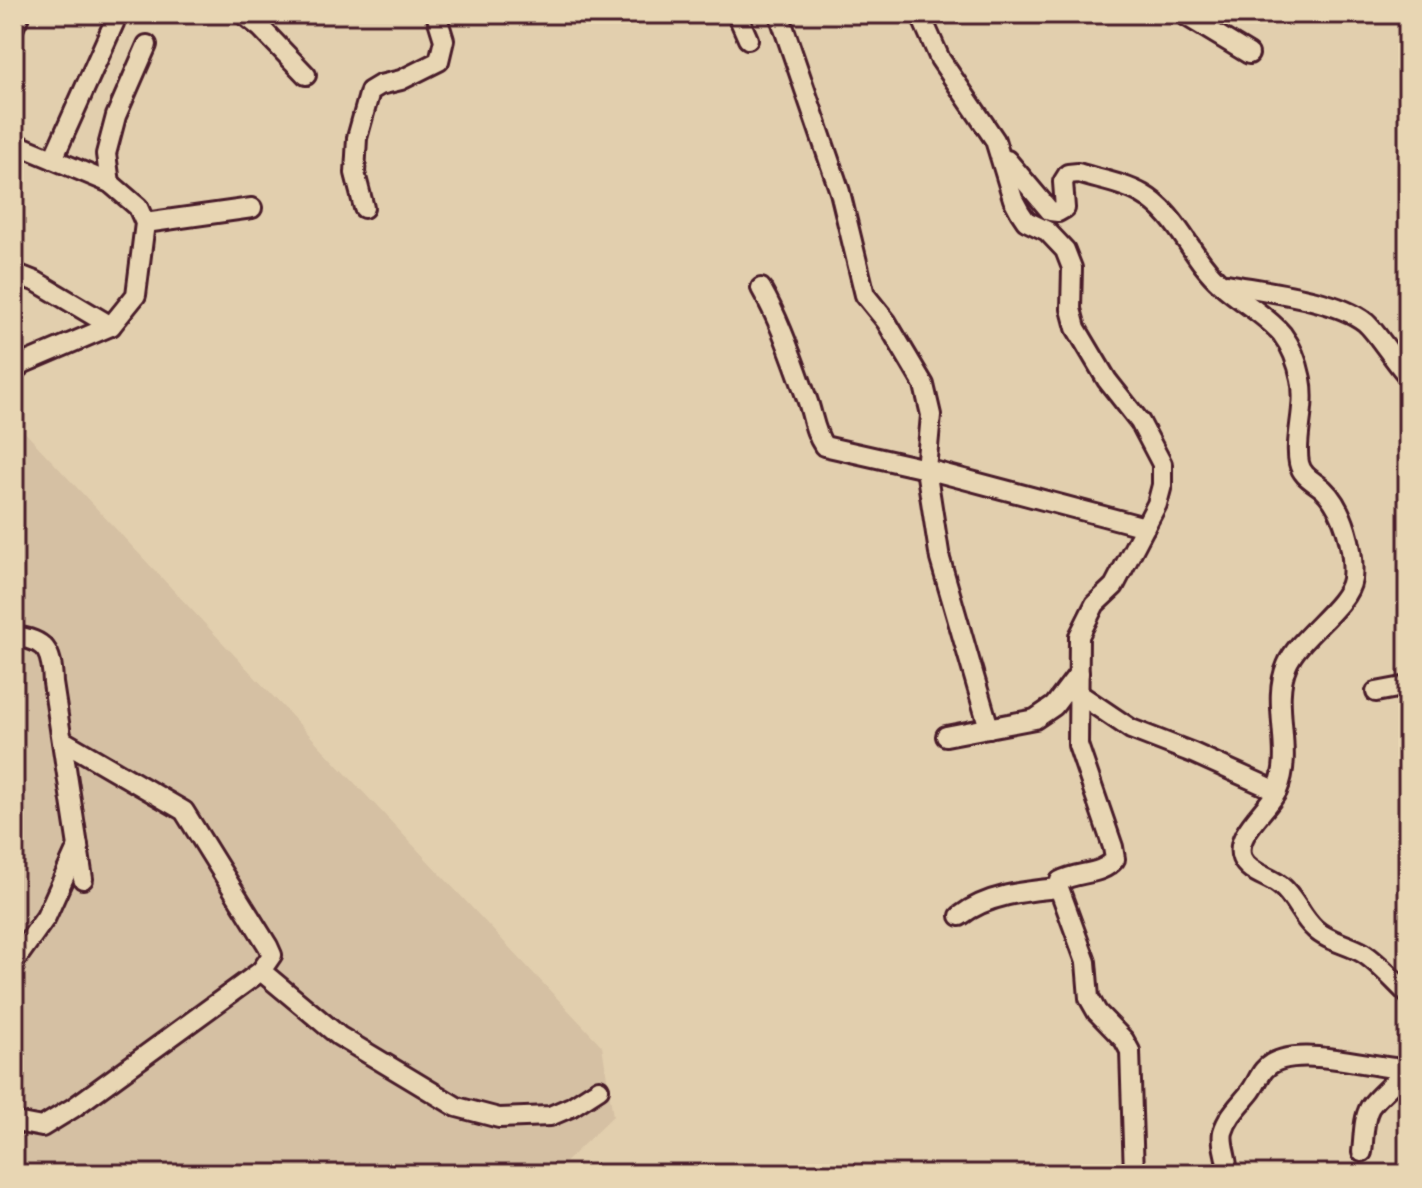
<svg xmlns="http://www.w3.org/2000/svg" width="1422" height="1188" viewBox="0 0 1422 1188" font-family="'Shantell Sans',sans-serif">
	<style>
		.built { fill: #d5c0a3 }
		.lines { fill: none; stroke-linecap: round; stroke-linejoin: round }
		.minor-casing { stroke: #4a1f2b; stroke-width: 24 }
		.minor { stroke: #e8d6b3; stroke-width: 18 }
	</style>
	<rect width="100%" height="100%" fill="#e2cfae"/>
	<filter id="ink" filterUnits="userSpaceOnUse"><feTurbulence type="fractalNoise" baseFrequency=".0125" numOctaves="2"/><feDisplacementMap in="SourceGraphic" scale="16" xChannelSelector="R" yChannelSelector="G"/><feConvolveMatrix kernelMatrix="1 2 1 2 8 2 1 2 1" color-interpolation-filters="sRGB"/></filter>
	<g filter="url(#ink)">
		<path class="built" d="M18,425L602,1046L613,1116L553,1174H14V430Z"/>
		<g class="lines">
			<defs>
				<g id="minor">
					<path d="M243,14L261,28L306,75"/>
					<path d="M737,14L748,39"/>
					<path d="M779,14L840,192L865,295L886,321L924,385L931,415L926,469L940,559L989,728"/>
					<path d="M920,14L940,59L995,140L1013,199L1020,212L1026,221L1047,231L1065,250L1072,268L1071,309L1076,328L1107,380L1140,422L1162,464V485L1157,504L1114,586L1095,604L1079,636L1078,745L1113,847L1115,859C1101,876 1079,871 1060,881L1059,888L1086,962L1089,998L1097,1012L1124,1040L1130,1051L1134,1174"/>
					<path d="M1183,14L1249,54"/>
					<path d="M14,27L20,14"/>
					<path d="M14,143L110,183L138,207L145,223L136,295L111,326L24,363L14,371"/>
					<path d="M53,159L118,14"/>
					<path d="M1007,160L1050,211L1058,212L1065,208L1063,182L1068,174L1078,173C1099,180 1123,183 1142,194C1178,214 1191,258 1221,284C1241,302 1265,314 1282,334C1291,346 1298,364 1301,379C1307,408 1294,438 1299,463C1302,477 1314,481 1323,489C1344,509 1355,551 1352,579C1348,607 1299,636 1287,665C1270,704 1295,751 1277,791C1268,810 1233,835 1242,858C1248,873 1269,876 1281,886C1295,897 1301,917 1315,929C1327,941 1348,944 1363,953C1379,963 1394,981 1408,994"/>
					<path d="M110,183L106,154L116,116L147,45"/>
					<path d="M364,208L355,173L357,138L370,91L380,85L401,80L439,61L444,40L436,14"/>
					<path d="M145,223L252,208"/>
					<path d="M14,273L37,282L111,326"/>
					<path d="M1227,284C1264,291 1336,299 1365,322C1377,332 1394,361 1408,376"/>
					<path d="M761,288C781,323 793,361 807,399C813,415 814,432 824,446L926,469L1145,527"/>
					<path d="M14,642L19,637C49,641 52,656 53,683L83,879"/>
					<path d="M1376,692L1408,686"/>
					<path d="M1079,694L1131,729L1193,753L1277,791"/>
					<path d="M946,736L1035,719L1054,706L1079,673"/>
					<path d="M62,740L184,811L268,946L272,955L261,971"/>
					<path d="M960,916C987,895 1025,891 1059,888"/>
					<path d="M14,962L46,917L78,846"/>
					<path d="M21,1123L42,1127L73,1108L261,971L339,1036L457,1107L499,1118L550,1116L571,1107L599,1089"/>
					<path d="M1362,1152C1364,1138 1363,1119 1370,1107C1379,1094 1395,1084 1405,1069"/>
					<path d="M1227,1174C1229,1160 1220,1145 1223,1132C1228,1115 1241,1104 1251,1091C1256,1084 1259,1076 1264,1070C1289,1040 1372,1069 1408,1069"/>
				</g>
			</defs>
			<use href="#minor" class="minor-casing"/>
			<use href="#minor" class="minor"/>
		</g>
	</g>
	<rect width="1422" height="1188" fill="none" stroke="#e8d6b3" stroke-width="48"/>
	<rect x="24" y="24" width="1374" height="1140" fill="none" stroke="#4a1f2b" stroke-width="3" filter="url(#ink)"/>
</svg>
